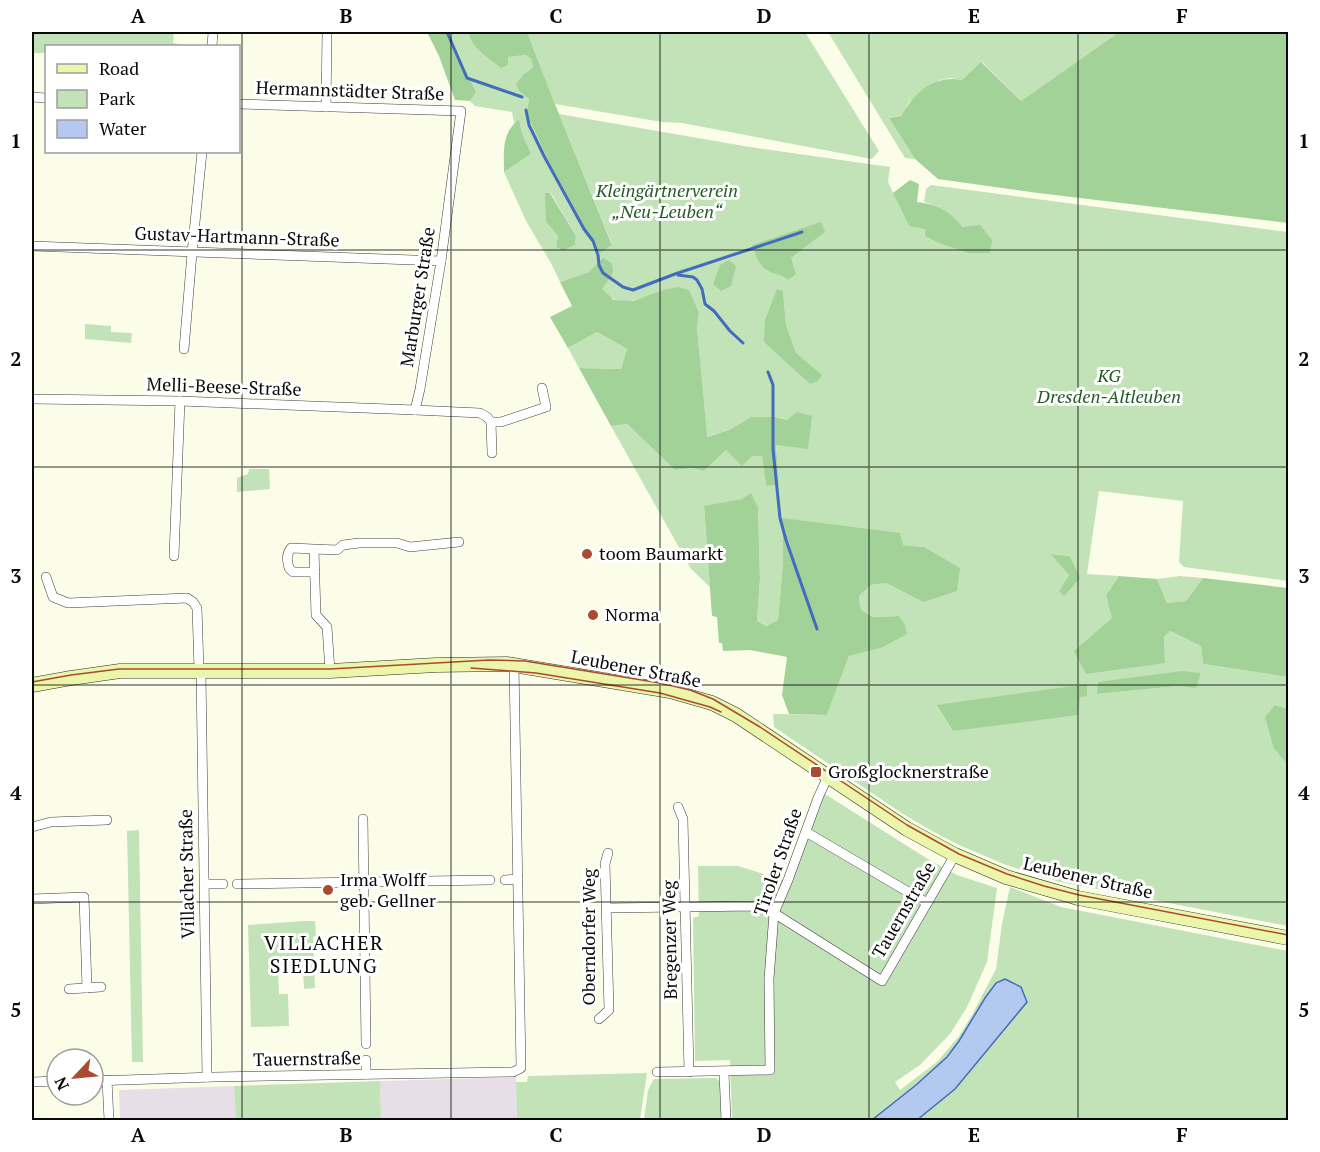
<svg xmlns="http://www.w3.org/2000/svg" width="1320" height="1152" viewBox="0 0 1320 1152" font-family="'PT Serif',serif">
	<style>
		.industrial { fill: #e8dee7 }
		.green { fill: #c2e3b7; fill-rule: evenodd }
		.forest { fill: #a3d298 }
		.water { fill: #b3c9ef; stroke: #426cbe; stroke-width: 1.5 }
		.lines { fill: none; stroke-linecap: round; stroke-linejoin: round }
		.stream { stroke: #426cbe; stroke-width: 3 }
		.street-casing { stroke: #3d3d3d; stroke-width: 10 }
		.secondary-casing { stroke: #2c2c2c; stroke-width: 15 }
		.street { stroke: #fff; stroke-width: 9 }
		.secondary { stroke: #ebf6aa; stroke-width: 14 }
		.tram { stroke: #aa4b31; stroke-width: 1.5 }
		.grid { fill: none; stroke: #0a0a0a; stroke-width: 1.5; stroke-opacity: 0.55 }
		.poi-dot { fill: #aa4b31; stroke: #fff; stroke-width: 2 }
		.labels { text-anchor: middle; stroke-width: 6; stroke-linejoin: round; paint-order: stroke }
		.street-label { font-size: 18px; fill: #0a0a0a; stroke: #fff }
		.park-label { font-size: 18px; font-style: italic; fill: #225a25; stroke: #fff }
		.poi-label { font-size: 18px; fill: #0a0a0a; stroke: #fff; text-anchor: start }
		.neighbourhood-label { font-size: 20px; letter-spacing: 1.5px; fill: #0a0a0a; stroke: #fff }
		.neatline { fill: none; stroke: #0a0a0a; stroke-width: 2 }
		.grid-label { font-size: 20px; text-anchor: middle; font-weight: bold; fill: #0a0a0a }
	</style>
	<rect width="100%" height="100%" fill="#fcfde9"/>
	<g class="industrial">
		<path d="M516,1077L517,1120H381L380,1081Z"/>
		<path d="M234,1086L236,1120H120L119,1090Z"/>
	</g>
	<g class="green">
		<path d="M32,32H174L173,43L183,45V46H46V53H32Z"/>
		<path d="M448,32H469L470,37L508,57L526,55L531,59L533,67L524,74L519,91L529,99L526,117L532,125L546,156L599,254L612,244L559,114L750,147L890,167L888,182L909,226L963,227C949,212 944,208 924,202L926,189L931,185L1288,232V581L1184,567L1179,562L1183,501L1099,491L1087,574L1119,576L1106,595L1113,618L1165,663L1164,637L1170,631L1201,646L1203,664L1288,677V709L1275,705L1274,749L1288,765V926L1060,882L1006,865L959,845L932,831L903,814L774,727L773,714L827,715L849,656L899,616L873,617L861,610L859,596L871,585L886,583L923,602L924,547L903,545L782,518L783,563L778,620L768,626L757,621L760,579L758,508L742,499L704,507L710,587L691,569L611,426L627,424L675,470L692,468L704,471L726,450L752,456H762L766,486L779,485L776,444L787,420L775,417H751L729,430L706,437L697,327L699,313L663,290C649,295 626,307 612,298C602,292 596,281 589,272L560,282L552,265L526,221L504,172L531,154L522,133L519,119L514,123L512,112L475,106L470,101L476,92ZM546,193H551L576,236L575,245L561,251L556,247L558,236L546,222ZM824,232L791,258L784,276L767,271L759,263ZM783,292L786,325L796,354L821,375L764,342ZM1053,554L1070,556L1079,578L1059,591L1069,575ZM1201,673L1196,687L1178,686L1097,694ZM1087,684L1080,696L953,731L936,706Z"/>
		<path d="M527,32H805L879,151L872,159L682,123L662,122L555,104Z"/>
		<path d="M828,32H1119L1021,101L982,62L962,80L950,78L940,80L909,102L901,116L889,118L915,159L905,158Z"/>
		<path d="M85,324L111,326V332L132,333L131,343L85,339Z"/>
		<path d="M597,332L627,349L621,369L579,368L568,348Z"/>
		<path d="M249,469H269L270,489L237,492V478L248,474Z"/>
		<path d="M1180,576L1203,578L1186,601L1167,603L1157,579Z"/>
		<path d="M817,789L931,861L957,875L997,888L987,962L967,1007L950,1034L920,1065L895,1082L900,1090L937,1062L959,1036L972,1015L996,969L1002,924L1010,887L1061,907L1288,951V1120H732L730,1060L695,1061L693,918L699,916L698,866H738L783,880Z"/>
		<path d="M139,830L143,1062H132L127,831Z"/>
		<path d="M304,921H315L316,936L313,937L315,988L304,989L303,968L278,969L279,994H288L289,1026L251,1027L248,925Z"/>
		<path d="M647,1073L640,1120H517L516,1082H527L528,1076Z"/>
		<path d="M716,1078L721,1083L722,1120H644L648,1090L654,1079Z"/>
		<path d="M380,1081L381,1120H236L234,1086Z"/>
	</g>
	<g class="forest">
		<path d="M427,32H448L476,92L470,101L455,100L439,56Z"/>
		<path d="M469,32H527L555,104L612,245L599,254L546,156L532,125L526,117L529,99L519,91L516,84L524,74L533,67L531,59L526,55L508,57V65L501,68C490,59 470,47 469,32Z"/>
		<path d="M1119,32H1288V223L1038,193L938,179L915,159L889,118L901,116C914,93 934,74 962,80L981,62L1021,101Z"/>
		<path d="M519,119L522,133L531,154L504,172C504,151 501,134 519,119Z"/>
		<path d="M910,180L919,184L917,202C940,205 948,210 963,227L980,225L992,240L990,253H969L939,243L925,236V229L909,226L893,193Z"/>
		<path d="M545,193H550L576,236L575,245L562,251L556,247L558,236L546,222Z"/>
		<path d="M821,222L825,232L791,258L796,274L788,280C782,274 775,275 768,271C758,266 756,255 752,245Z"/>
		<path d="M603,258L612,263L613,273L602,289L614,300L633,301L663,290L678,287L689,290L699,313L697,327L707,437L729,430L751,417H775L787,420L797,412L812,416L808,449L776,445L779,485L766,486L762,456H752L742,466L726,450L704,471L692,468L675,470L627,424L611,426L579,368L621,369L627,349L597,332L568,348L550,317L572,306L560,282L589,272Z"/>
		<path d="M729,260L736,266L731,286L721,291L713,284L720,265Z"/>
		<path d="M777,289L783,291L786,325L796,353L822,375L818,381L810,384L764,342L765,320Z"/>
		<path d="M751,493L758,508L760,579L757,621L767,626L778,620L783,563L782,518L900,533L903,545L924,547L960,568L957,591L923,602L886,583L871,585L859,596L861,610L873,617L899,616L905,625L907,634L883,647L849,656L827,715L789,714L782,695L787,657L750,650L723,651L722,643H719L717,617L712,616L704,506L742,499Z"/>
		<path d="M1051,554L1070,556L1080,578L1064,596L1059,591L1069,575Z"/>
		<path d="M1119,576L1157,579L1167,603L1186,601L1203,578L1288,588V677L1203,664L1201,646L1170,631L1164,637L1165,663L1086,674L1074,651L1112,618L1106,595Z"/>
		<path d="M1182,671L1201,673L1196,688L1178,686L1097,694L1098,682Z"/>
		<path d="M1087,684V696L1080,697L1078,715L953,731L936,705Z"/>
		<path d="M1275,705L1288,709V765L1274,749L1265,717Z"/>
	</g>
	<path class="water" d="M1005,979L1021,987L1027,1002L955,1089L917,1120H872L916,1085L947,1057L959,1041L985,998L996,983Z"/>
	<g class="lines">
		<g class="stream">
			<path d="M447,32L467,78L522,97"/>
			<path d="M526,110L529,125L544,156L584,229L593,241L598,255L599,265L603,273L623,287L633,290L675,274L802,232"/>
			<path d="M678,275L693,277L697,280L702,289L705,304L714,311L730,331L743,343"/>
			<path d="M768,372L773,385V449L780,518L786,540L817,629"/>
		</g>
		<defs>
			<g id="street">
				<path d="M212,46L213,32"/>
				<path d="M32,97L46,98"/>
				<path d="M238,104L461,111L441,261L420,389L415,410L480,413L487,417L491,422L492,453"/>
				<path d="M326,107L327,32"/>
				<path d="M32,246L441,261"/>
				<path d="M184,349L192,253L202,152"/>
				<path d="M32,399L180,401L415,410"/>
				<path d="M491,422H501L546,407L542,388"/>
				<path d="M314,550L316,615L327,627L330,671"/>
				<path d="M174,556L180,401"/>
				<path d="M315,572H293L289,568C287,560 286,555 291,548L337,550L343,545L359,543H397L410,547L459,542"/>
				<path d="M46,577L53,597L68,603L187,598L193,602L197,608L199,669L201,674L207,1077"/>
				<path d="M678,807L683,819L689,1072"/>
				<path d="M363,819L366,1044"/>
				<path d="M32,827L51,822L107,820"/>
				<path d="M806,832L927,903"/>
				<path d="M505,880L518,879"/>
				<path d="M205,884H223"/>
				<path d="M237,884L490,880"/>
				<path d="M32,899L84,897L87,988"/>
				<path d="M607,908L755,906L774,913L882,981L955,855"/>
				<path d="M69,989L101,987"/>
				<path d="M599,1019L609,1010L605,864L608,853"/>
				<path d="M366,1060V1074"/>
				<path d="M657,1072L770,1070L769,979L774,913L788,880L818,798L828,776"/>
				<path d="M724,1072L726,1120"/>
				<path d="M107,1080L109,1120"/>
				<path d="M93,1081L214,1077L513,1072L521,1068L514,665"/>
				<path d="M32,1082L57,1081"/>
			</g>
			<path id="secondary" d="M32,685L71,678L120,671H330L436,665L507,664L670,691L712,703L736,715L907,829L955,855L1006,877L1078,898L1288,938"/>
		</defs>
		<use href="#street" class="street-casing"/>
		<use href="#secondary" class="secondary-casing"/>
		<use href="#street" class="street"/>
		<use href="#secondary" class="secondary"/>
		<g class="tram">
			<path d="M471,668L536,673L660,693L710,707L721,712"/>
			<path d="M32,682L71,675L119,669H330L489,660L525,661L660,683L690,690L713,699L760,727L907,825L959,854L1007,874L1044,886L1079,895L1288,935"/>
		</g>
	</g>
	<path class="grid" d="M242,32V1120M451,32V1120M660,32V1120M869,32V1120M1078,32V1120M32,250H1288M32,467H1288M32,685H1288M32,902H1288"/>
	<g class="poi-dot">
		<circle cx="587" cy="554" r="6"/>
		<circle cx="593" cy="615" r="6"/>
		<rect x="810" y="766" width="12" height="12" rx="3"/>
		<circle cx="328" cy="890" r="6"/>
	</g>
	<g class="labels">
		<g class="street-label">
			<text transform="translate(350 91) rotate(2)" y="6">Hermannstädter Straße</text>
			<text transform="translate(237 237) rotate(2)" y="6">Gustav-Hartmann-Straße</text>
			<text transform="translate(418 297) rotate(-81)" y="6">Marburger Straße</text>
			<text transform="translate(224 387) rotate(2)" y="6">Melli-Beese-Straße</text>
			<text transform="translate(636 669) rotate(11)" y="6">Leubener Straße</text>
			<text transform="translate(778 862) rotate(-71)" y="6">Tiroler Straße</text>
			<text transform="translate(187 874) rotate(-91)" y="6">Villacher Straße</text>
			<text transform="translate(1088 878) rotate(13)" y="6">Leubener Straße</text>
			<text transform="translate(904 910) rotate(-60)" y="6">Tauernstraße</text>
			<text transform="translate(589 937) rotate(-90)" y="6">Oberndorfer Weg</text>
			<text transform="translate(670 940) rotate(-91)" y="6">Bregenzer Weg</text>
			<text transform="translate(307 1059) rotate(-1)" y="6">Tauernstraße</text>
		</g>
		<g class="park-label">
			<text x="667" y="197">Kleingärtnerverein<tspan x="667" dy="21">„Neu-Leuben“</tspan></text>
			<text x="1109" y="382">KG<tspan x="1109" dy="21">Dresden-Altleuben</tspan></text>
		</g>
		<g class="poi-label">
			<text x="599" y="560">toom Baumarkt</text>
			<text x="605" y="621">Norma</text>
			<text x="828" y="778">Großglocknerstraße</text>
			<text x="340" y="886">Irma Wolff<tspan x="340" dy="21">geb. Gellner</tspan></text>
		</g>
		<g class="neighbourhood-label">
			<text x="324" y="950">VILLACHER<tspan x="324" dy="23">SIEDLUNG</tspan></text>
		</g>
	</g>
	<rect width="1320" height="1152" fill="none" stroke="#ffffff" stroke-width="66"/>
	<rect x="45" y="45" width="195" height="108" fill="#ffffff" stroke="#9d9d9d" stroke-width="1.5"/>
	<rect x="57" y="64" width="30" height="9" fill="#ebf6aa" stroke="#9d9d9d" stroke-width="1.5"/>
	<text x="99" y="75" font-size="18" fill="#0a0a0a">Road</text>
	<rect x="57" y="90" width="30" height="18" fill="#c2e3b7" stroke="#9d9d9d" stroke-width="1.5"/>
	<text x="99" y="105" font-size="18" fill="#0a0a0a">Park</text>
	<rect x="57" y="120" width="30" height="18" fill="#b3c9ef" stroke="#9d9d9d" stroke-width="1.5"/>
	<text x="99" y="135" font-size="18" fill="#0a0a0a">Water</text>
	<g transform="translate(75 1077) rotate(244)"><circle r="28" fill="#ffffff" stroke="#9d9d9d" stroke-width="1.5"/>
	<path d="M0-4.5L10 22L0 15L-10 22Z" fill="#aa4b31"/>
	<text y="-9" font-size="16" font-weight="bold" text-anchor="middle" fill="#0a0a0a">N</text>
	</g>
	<rect x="33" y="33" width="1254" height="1086" class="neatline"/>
	<g class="grid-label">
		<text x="138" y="23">A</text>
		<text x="346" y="23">B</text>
		<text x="556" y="23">C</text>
		<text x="764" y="23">D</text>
		<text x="974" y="23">E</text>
		<text x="1182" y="23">F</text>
		<text x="16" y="148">1</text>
		<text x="1304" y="148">1</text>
		<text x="16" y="366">2</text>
		<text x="1304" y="366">2</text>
		<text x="16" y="583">3</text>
		<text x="1304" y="583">3</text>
		<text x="16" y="800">4</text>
		<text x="1304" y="800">4</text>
		<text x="16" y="1017">5</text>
		<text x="1304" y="1017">5</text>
		<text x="138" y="1142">A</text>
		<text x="346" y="1142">B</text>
		<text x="556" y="1142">C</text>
		<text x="764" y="1142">D</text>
		<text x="974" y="1142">E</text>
		<text x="1182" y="1142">F</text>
	</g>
</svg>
